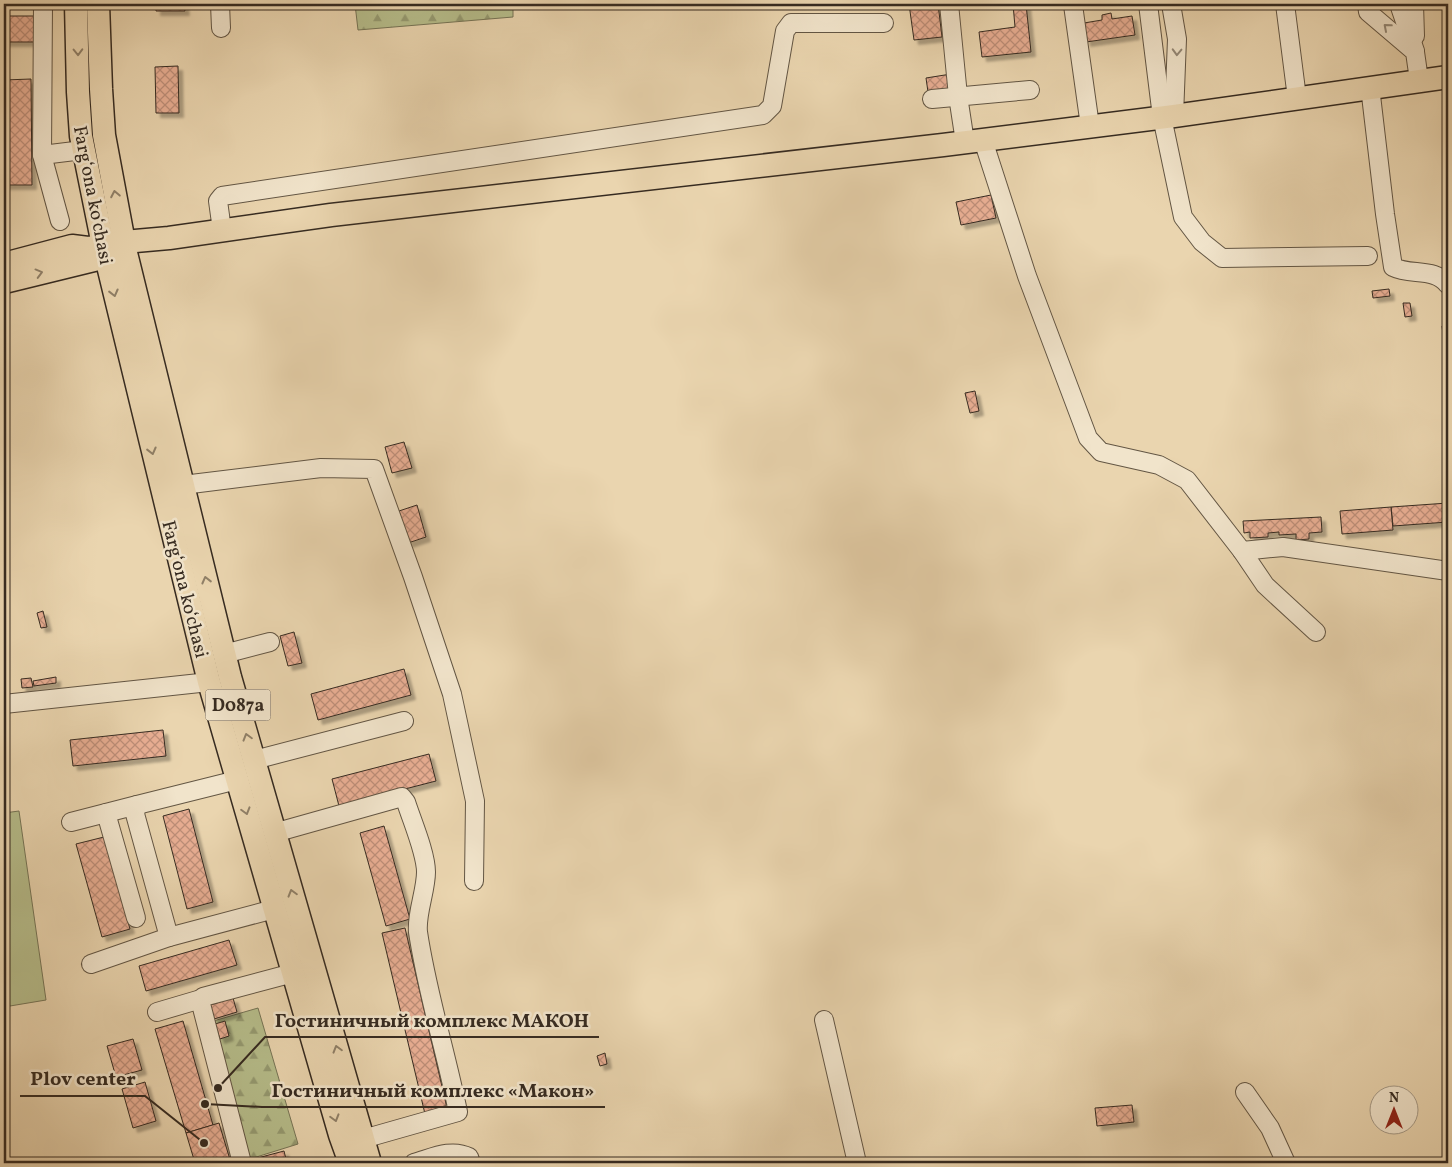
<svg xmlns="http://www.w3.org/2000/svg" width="1452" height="1167" viewBox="0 0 1452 1167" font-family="Vollkorn,serif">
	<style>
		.forest { fill: url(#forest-firs); stroke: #767456 }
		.pitch { fill: #b6bd8b; stroke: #767456 }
		.building { fill: url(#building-cross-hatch); stroke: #362b21; filter: url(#shadow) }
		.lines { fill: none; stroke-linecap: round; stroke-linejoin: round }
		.minor-casing { stroke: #635644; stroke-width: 20 }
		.major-casing { stroke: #362b21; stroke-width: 25 }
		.minor { stroke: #f1e4cb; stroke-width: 18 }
		.major { stroke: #ead5af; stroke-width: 22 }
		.oneway { stroke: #948876 }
		.oneway2 { stroke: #908068 }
		.labels { text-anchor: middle; stroke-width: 5; stroke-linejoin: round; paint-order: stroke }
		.shield { fill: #f1e4cb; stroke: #6e6254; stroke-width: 1 }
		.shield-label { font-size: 18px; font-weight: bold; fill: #362b21 }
		.street-label { font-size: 19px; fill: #362b21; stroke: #f1e4cb }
		.leader { fill: none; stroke: #362b21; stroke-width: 2 }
		.callout-dot { fill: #362b21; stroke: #f1e4cb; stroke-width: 2 }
		.callout-label { font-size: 20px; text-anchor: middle; font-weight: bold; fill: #362b21; stroke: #f1e4cb; stroke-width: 5; stroke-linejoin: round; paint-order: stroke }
	</style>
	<defs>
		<pattern id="forest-firs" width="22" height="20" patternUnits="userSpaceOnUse" patternTransform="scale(1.25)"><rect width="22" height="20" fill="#b6bd8b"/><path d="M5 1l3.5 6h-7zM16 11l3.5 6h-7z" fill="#959a71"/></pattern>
		<pattern id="building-cross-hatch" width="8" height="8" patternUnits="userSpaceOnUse" patternTransform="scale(1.25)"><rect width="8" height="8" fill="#e8ae93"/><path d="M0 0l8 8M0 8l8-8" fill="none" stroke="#bd8e78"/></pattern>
		<filter id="shadow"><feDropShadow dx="4.5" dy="4.5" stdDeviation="1" flood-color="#0004"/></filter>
	</defs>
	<rect width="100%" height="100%" fill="#ead5af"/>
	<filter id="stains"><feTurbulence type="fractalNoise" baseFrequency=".004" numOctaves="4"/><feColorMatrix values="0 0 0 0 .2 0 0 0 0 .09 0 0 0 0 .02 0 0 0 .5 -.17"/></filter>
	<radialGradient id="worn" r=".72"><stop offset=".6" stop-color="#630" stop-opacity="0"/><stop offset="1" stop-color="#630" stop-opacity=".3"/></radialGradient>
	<g class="forest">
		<path d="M355,4H513V17L358,30Z"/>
		<path d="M258,1008L298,1144L250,1159L210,1022Z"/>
	</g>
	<path class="pitch" d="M19,811L46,1000L4,1007V813Z"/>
	<g class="building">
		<path d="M156,4H184L185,11H156Z"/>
		<path d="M909,4H938L942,37L914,40Z"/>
		<path d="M1013,4H1026L1031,52L982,57L979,32L1015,27Z"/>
		<path d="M1111,13L1112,19L1132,16L1135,35L1086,42L1084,23L1102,20V15Z"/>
		<rect x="4" y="16" width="30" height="26"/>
		<path d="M178,66L179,113H156L155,67Z"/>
		<path d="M951,74L953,88L928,92L926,78Z"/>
		<path d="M31,79L32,185H4V80Z"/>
		<path d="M991,195L996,218L961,225L956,202Z"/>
		<path d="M1389,289L1390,296L1373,298L1372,291Z"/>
		<path d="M1403,303H1410L1412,316L1405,317Z"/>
		<path d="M1448,325V352H1445L1442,326Z"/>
		<path d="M975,391L979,411L970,413L965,393Z"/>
		<path d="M404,442L412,468L392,473L385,447Z"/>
		<path d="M1448,503V522L1393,526L1391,507Z"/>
		<path d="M417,505L426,537L408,543L399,511Z"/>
		<path d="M1391,507L1393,530L1342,534L1340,511Z"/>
		<path d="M1321,517L1322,532L1309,533V539L1296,540V534L1279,535V532L1268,533V537L1250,538V532L1244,533L1243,521Z"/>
		<path d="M43,611L47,627L41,628L37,613Z"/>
		<path d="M294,632L302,663L288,666L280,636Z"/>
		<path d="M404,669L411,695L318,720L311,694Z"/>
		<path d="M56,677V683L34,686L33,681Z"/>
		<path d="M31,678L33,687L22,688L21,679Z"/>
		<path d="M163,730L166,756L73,766L70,740Z"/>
		<path d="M429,754L436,781L339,806L332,779Z"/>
		<path d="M189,809L213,902L187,909L163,816Z"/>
		<path d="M384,826L410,919L386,926L360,833Z"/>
		<path d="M104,837L130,929L102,937L76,844Z"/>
		<path d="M405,928L447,1108L425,1114L382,933Z"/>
		<path d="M229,940L237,965L146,991L139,966Z"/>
		<path d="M233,998L237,1012L214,1019L210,1005Z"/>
		<path d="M183,1021L213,1125L186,1133L155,1029Z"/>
		<path d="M225,1021L229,1036L220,1039L215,1024Z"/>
		<path d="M133,1039L142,1070L116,1077L107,1046Z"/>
		<path d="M605,1053L607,1064L600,1066L597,1056Z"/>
		<path d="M145,1082L156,1121L133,1128L122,1089Z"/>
		<path d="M1132,1105L1134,1122L1097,1126L1095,1108Z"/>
		<path d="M219,1123L231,1163H195L186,1133Z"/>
		<path d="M284,1151L287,1163H251L250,1160Z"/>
	</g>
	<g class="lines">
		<defs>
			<g id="minor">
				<path d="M43,4L42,155L60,221"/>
				<path d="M220,4L221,28"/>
				<path d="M949,4L958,96L965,142"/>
				<path d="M1148,4L1162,117L1183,217L1202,242L1222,258L1368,256"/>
				<path d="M1171,4L1177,39L1174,116"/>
				<path d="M1285,4L1297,98"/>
				<path d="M1367,4L1368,12L1415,52L1419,80"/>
				<path d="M1399,4L1415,51"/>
				<path d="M1414,4L1415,36"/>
				<path d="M1073,5L1090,126"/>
				<path d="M1370,87L1385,214L1393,267C1411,276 1435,267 1448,285"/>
				<path d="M932,99L1030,90"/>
				<path d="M983,140L1027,276L1088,438L1101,452L1159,465L1187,480L1242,551L1265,585L1316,632"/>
				<path d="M42,155L83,150"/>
				<path d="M222,230L218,201L222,196L763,115L772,106L785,31L791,23H884"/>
				<path d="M183,485L321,468L374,469L413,577L452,694L475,801L474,881"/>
				<path d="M1242,551L1283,547L1448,571"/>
				<path d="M224,654L270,642"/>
				<path d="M4,704L209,682"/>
				<path d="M254,760L404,721"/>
				<path d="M237,780L137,805L135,814L169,937L274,909"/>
				<path d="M106,813L136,918"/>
				<path d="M71,822L137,805"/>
				<path d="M274,833L402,797L406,802C412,821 426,853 426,872C426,891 416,914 418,932C427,993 446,1052 458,1112L363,1139"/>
				<path d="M91,964L169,937"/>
				<path d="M157,1012L201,999"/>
				<path d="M824,1020L857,1163"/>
				<path d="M1245,1092L1270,1128L1286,1163"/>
				<path d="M242,1163L200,1000L203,997L293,973"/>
				<path d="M414,1163C432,1158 451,1148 469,1157L471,1163"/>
			</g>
			<g id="major">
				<path d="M76,4L78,92L81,136L103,245L209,682L340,1135L350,1163"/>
				<path d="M98,4L101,89L104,135L126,253L230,677L370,1163"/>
				<path d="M4,264L72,246L88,248L124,242L169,238L331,215L943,145L1174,116L1448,77"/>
				<path d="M4,282L106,257"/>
			</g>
		</defs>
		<use href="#minor" class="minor-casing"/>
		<use href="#major" class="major-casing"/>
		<use href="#minor" class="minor"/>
		<use href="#major" class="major"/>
	</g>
	<defs><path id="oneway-chevron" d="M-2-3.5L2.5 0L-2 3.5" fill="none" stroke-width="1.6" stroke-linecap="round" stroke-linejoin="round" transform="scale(1.25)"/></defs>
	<g class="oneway">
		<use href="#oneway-chevron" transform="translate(1387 27) rotate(-139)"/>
		<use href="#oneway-chevron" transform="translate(1177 52) rotate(92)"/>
	</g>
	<g class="oneway2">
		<use href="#oneway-chevron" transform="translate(78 52) rotate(89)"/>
		<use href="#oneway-chevron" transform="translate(115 194) rotate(-101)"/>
		<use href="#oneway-chevron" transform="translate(39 273) rotate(-15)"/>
		<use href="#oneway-chevron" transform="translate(114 293) rotate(76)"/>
		<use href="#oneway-chevron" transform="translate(152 451) rotate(76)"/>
		<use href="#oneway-chevron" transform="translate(206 580) rotate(-104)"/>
		<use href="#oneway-chevron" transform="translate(247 737) rotate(-106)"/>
		<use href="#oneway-chevron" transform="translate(246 811) rotate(74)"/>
		<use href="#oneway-chevron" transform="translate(292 893) rotate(-106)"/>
		<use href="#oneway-chevron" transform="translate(337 1049) rotate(-106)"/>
		<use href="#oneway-chevron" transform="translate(335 1118) rotate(74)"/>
	</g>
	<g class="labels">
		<rect class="shield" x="205.5" y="689.5" width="65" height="31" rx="4"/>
		<g class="shield-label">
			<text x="238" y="711">D087a</text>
		</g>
		<g class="street-label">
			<text transform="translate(94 195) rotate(79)" y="7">Fargʻona koʻchasi</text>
			<text transform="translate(186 589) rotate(76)" y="7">Fargʻona koʻchasi</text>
		</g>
	</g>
	<path class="leader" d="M218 1088L265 1037H599M204 1143L145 1096H20M205 1104L262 1107H605"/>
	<g class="callout-dot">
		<circle cx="218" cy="1088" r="5"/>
		<circle cx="204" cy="1143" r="5"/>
		<circle cx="205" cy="1104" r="5"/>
	</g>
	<g class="callout-label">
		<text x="432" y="1027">Гостиничный комплекс МАКОН</text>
		<text x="83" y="1085">Plov center</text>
		<text x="433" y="1097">Гостиничный комплекс «Макон»</text>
	</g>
	<rect width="1452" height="1167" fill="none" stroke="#ead5af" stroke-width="20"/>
	<rect x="5" y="5" width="1442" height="1157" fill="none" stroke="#362b21" stroke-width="2.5"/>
	<rect x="10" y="10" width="1432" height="1147" fill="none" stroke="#362b21"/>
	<g transform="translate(1394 1110)"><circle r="24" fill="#f1e4cb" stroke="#a69a87"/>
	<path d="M0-4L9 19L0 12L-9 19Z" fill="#8f2418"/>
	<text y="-8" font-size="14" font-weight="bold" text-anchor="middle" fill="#362b21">N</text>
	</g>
	<rect width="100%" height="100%" filter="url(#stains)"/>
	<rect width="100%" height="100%" fill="url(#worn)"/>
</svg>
